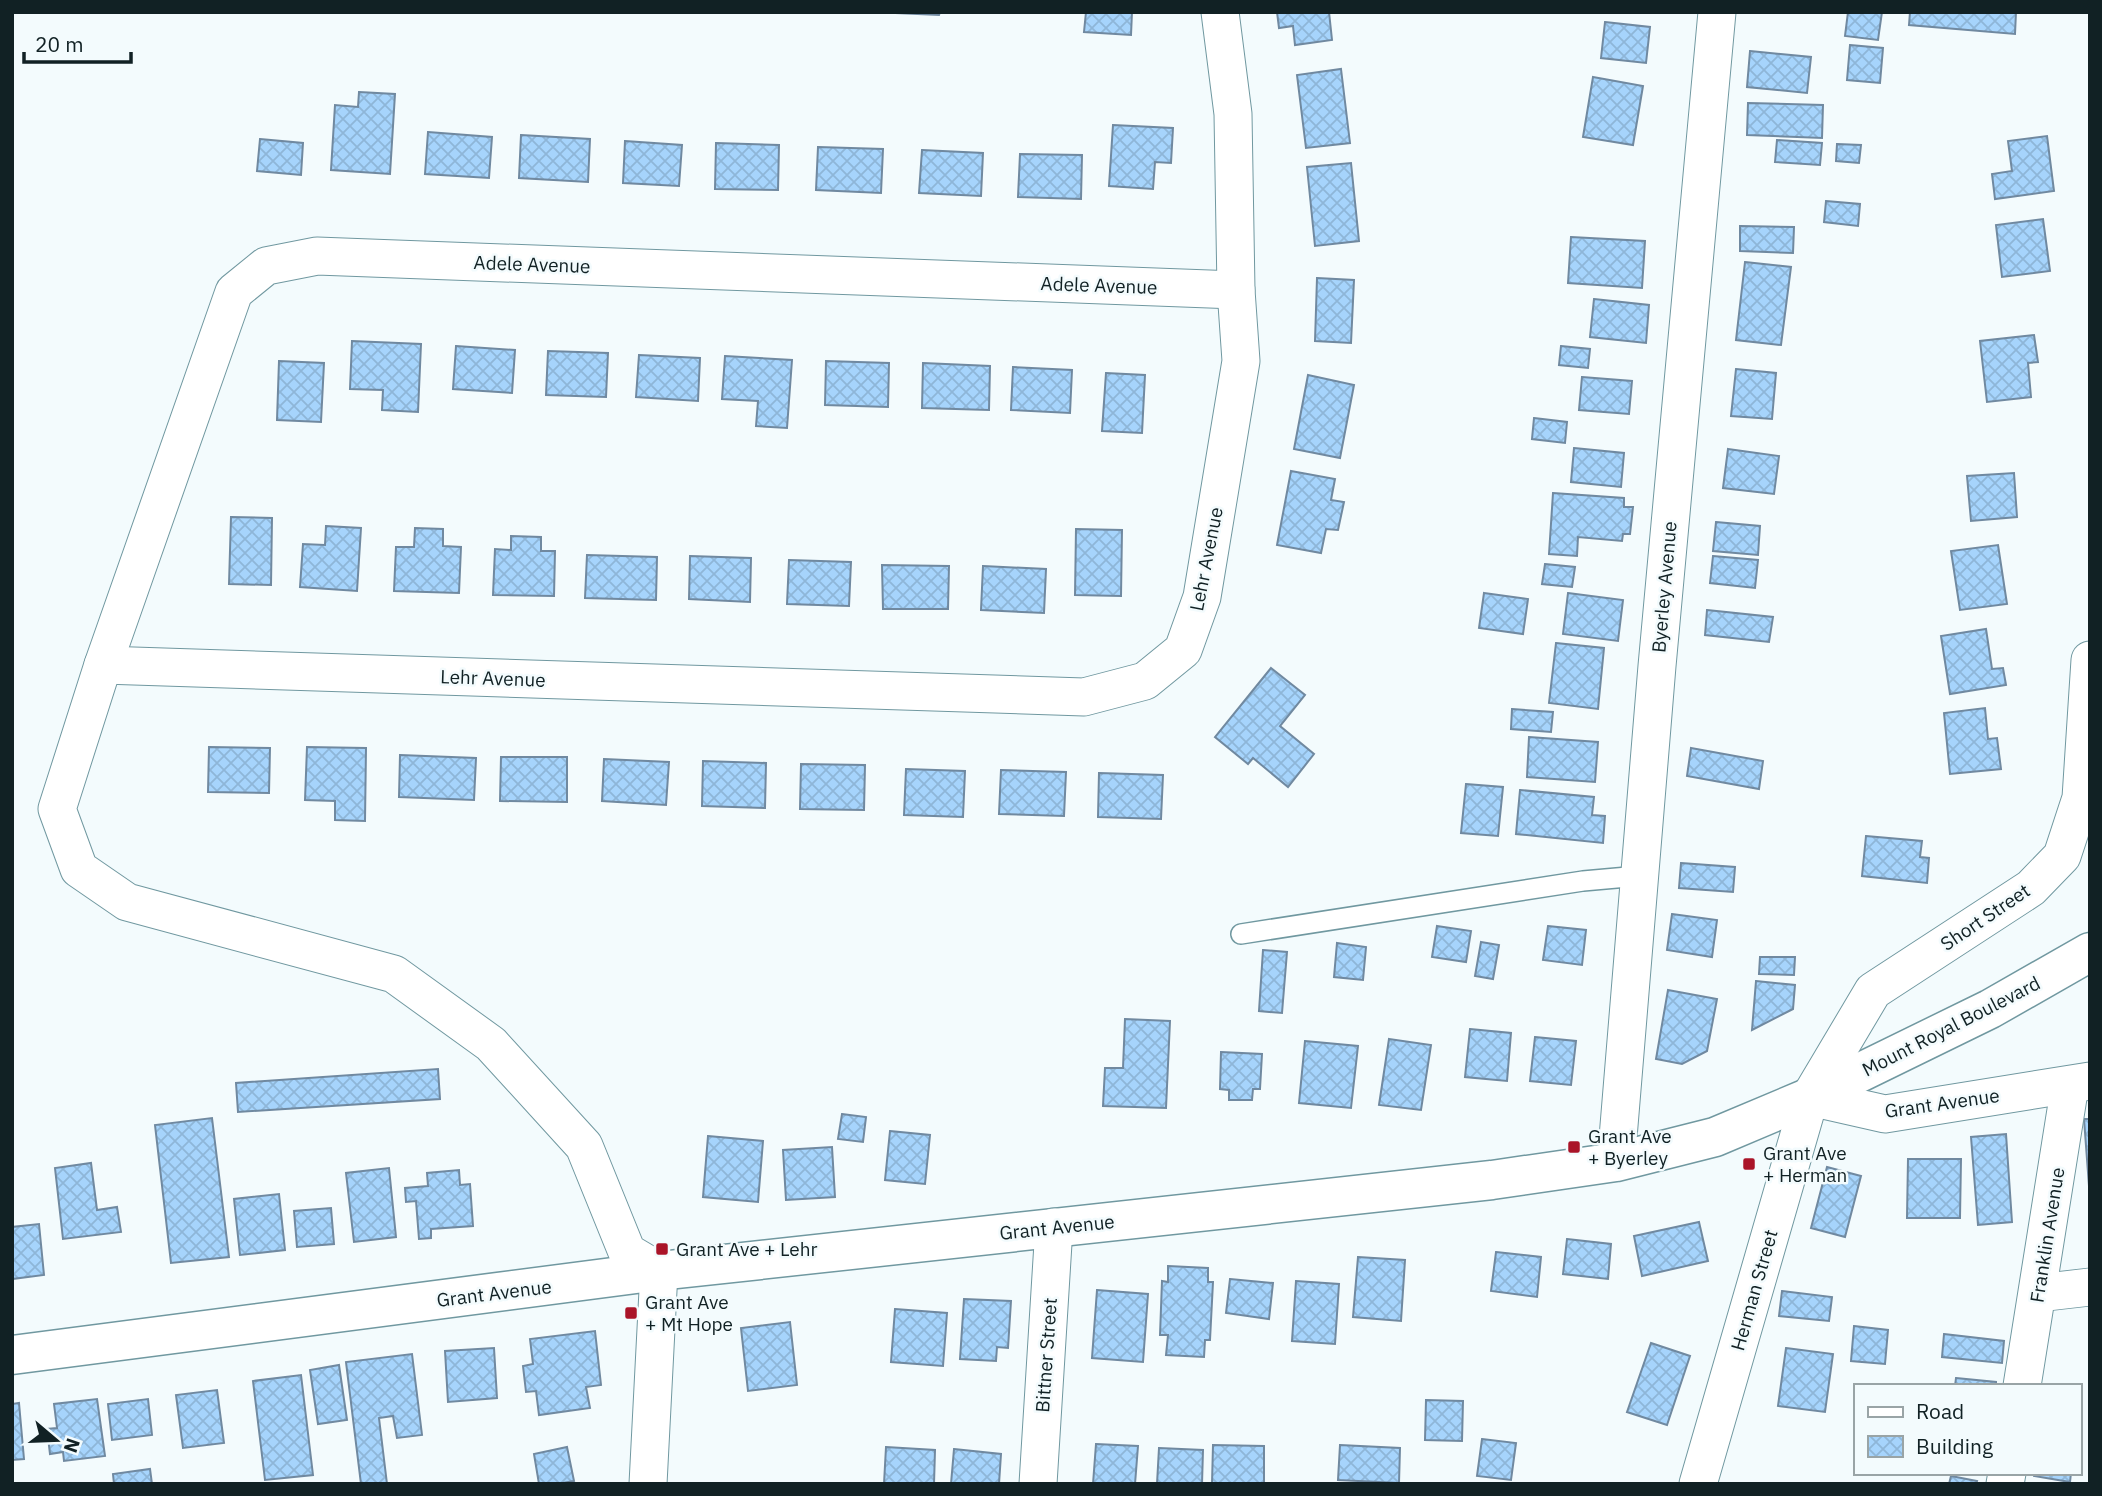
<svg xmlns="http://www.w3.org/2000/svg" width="2102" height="1496" font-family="'IBM Plex Sans',sans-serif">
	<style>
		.building { fill: url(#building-cross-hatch); stroke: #7089a0; stroke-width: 2 }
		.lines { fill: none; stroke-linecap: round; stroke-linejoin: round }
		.lane-casing { stroke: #7098a0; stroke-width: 22 }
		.street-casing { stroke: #7098a0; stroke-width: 39 }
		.secondary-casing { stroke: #7098a0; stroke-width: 41 }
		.lane { stroke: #fff; stroke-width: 19 }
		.street { stroke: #fff; stroke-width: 37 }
		.secondary { stroke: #fff; stroke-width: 38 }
		.poi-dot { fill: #aa1428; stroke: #f3fbfd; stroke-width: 2.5 }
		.labels { text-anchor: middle; stroke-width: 5; stroke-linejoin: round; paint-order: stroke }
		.street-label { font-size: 19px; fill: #112124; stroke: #f3fbfd }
		.poi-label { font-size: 19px; fill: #112124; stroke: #f3fbfd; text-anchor: start }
	</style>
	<defs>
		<pattern id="building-cross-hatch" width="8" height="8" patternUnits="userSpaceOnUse" patternTransform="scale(1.75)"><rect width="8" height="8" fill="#a6d4fc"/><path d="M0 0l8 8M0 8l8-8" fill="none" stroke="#8eb6d8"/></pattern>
	</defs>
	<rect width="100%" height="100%" fill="#f3fbfd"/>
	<!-- building -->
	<g class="building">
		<polygon points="896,12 940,12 939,15 896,13"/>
		<polygon points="1086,12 1132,12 1131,35 1084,32"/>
		<polygon points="1277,12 1329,12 1332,40 1295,45 1293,26 1279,28"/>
		<polygon points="1848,12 1882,12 1878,40 1845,36"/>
		<polygon points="1910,12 2016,12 2015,34 1909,25"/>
		<polygon points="1605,22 1650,27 1646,63 1601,58"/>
		<polygon points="1850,45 1883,48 1880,83 1847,80"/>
		<polygon points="1750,51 1811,57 1807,93 1747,87"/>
		<polygon points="1341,69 1350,143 1306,148 1297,75"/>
		<polygon points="1593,77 1643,86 1633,145 1583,137"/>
		<polygon points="359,92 395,94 390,174 331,170 335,105 358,107"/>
		<polygon points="1748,103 1823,105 1822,138 1747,135"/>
		<polygon points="1113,125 1173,128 1171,163 1155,162 1153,189 1109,186"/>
		<polygon points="428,132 492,137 489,178 425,174"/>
		<polygon points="521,135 590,139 588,182 519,178"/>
		<polygon points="2047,136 2054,191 1995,199 1992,174 2012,171 2008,141"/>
		<polygon points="260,139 303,143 301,175 257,171"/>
		<polygon points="1777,140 1822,143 1820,165 1775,162"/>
		<polygon points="625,141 682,145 679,186 623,183"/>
		<polygon points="716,143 779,145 778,190 715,189"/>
		<polygon points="1837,144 1861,145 1859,163 1836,161"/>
		<polygon points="818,147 883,149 881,193 816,190"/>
		<polygon points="922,150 983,153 981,196 919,193"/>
		<polygon points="1020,154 1082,155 1081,199 1018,197"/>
		<polygon points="1351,163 1359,241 1315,246 1307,167"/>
		<polygon points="1826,201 1860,204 1858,226 1824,222"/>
		<polygon points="2043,219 2050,271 2002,277 1996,225"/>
		<polygon points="1740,226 1794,227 1793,253 1740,251"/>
		<polygon points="1571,237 1645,241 1642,288 1568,283"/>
		<polygon points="1745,262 1791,267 1781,345 1736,340"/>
		<polygon points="1317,278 1354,280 1351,343 1315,341"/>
		<polygon points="1594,299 1649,305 1646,343 1590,337"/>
		<polygon points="2034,335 2038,362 2028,363 2031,397 1987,402 1980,341"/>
		<polygon points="352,341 421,344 418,412 382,410 383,390 350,389"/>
		<polygon points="456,346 515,350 512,393 453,389"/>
		<polygon points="1561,346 1590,349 1588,368 1559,365"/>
		<polygon points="548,351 608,353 606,397 546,395"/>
		<polygon points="639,355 700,358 698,401 636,397"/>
		<polygon points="725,356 792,360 787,428 756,426 758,401 722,399"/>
		<polygon points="279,361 324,363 321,422 277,420"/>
		<polygon points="826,361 889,363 888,407 825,405"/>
		<polygon points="923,363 990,366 989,410 922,408"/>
		<polygon points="1013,367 1072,370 1070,413 1011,410"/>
		<polygon points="1736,369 1776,373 1772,419 1731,416"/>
		<polygon points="1106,373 1145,375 1142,433 1102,431"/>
		<polygon points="1308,375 1354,385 1340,458 1294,449"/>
		<polygon points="1582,377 1632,381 1629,414 1579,410"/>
		<polygon points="1534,418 1567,422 1565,443 1532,439"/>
		<polygon points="1574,448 1624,453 1621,487 1571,482"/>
		<polygon points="1728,449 1779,456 1774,494 1723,488"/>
		<polygon points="1291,471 1335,479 1331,500 1344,502 1338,530 1326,529 1321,553 1277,545"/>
		<polygon points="2014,473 2017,517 1971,521 1967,476"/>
		<polygon points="1553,493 1624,498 1624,507 1633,507 1630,534 1623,534 1622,541 1578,537 1577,556 1549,554"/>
		<polygon points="231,517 272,518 271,585 229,584"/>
		<polygon points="1716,522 1760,526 1758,555 1713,551"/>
		<polygon points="326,526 361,528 357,591 300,587 303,544 325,545"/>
		<polygon points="415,528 443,529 443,546 461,547 459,593 394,591 396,547 414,547"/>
		<polygon points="1076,529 1122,530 1121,596 1075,595"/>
		<polygon points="511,536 541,537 541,551 555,551 554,596 493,595 495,549 511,550"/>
		<polygon points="1998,545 2007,604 1960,610 1951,551"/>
		<polygon points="587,555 657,557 656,600 585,598"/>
		<polygon points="690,556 751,558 750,602 689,599"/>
		<polygon points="1713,556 1758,560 1755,588 1710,583"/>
		<polygon points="789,560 851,562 849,606 787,604"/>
		<polygon points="1545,564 1575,567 1572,587 1542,584"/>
		<polygon points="882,565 949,566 948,609 883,609"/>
		<polygon points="983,566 1046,569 1044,613 981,610"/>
		<polygon points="1484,593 1528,599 1523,634 1479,628"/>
		<polygon points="1568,593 1623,600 1618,641 1563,634"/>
		<polygon points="1707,610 1773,617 1769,642 1705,635"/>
		<polygon points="1986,629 1992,669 2003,668 2006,685 1950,694 1941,636"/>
		<polygon points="1556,643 1604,648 1598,709 1549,703"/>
		<polygon points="1271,668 1305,695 1280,726 1314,754 1288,787 1253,758 1248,764 1215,737"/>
		<polygon points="1985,708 1988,739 1997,738 2001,769 1950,774 1944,713"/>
		<polygon points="1512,709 1553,712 1551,732 1511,729"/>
		<polygon points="1529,737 1598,742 1595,782 1527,777"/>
		<polygon points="209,747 270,748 269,793 208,792"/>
		<polygon points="307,747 366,748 365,821 335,820 335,801 305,800"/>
		<polygon points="1691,748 1763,761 1759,789 1687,776"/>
		<polygon points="400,755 476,758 474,800 399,797"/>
		<polygon points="501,757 567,757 567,802 500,801"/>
		<polygon points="604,759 669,762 666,805 602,801"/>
		<polygon points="703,761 766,763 765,808 702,806"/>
		<polygon points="801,764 865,765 864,810 800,809"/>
		<polygon points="906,769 965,771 963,817 904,815"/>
		<polygon points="1001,770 1066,772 1064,816 999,814"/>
		<polygon points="1099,773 1163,775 1161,819 1098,817"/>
		<polygon points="1466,784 1503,787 1498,836 1461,833"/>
		<polygon points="1520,790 1594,797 1592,815 1605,816 1603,843 1516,834"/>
		<polygon points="1866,836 1922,841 1920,857 1929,858 1927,883 1862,876"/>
		<polygon points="1681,863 1735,867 1733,892 1679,888"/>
		<polygon points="1672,914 1717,920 1712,957 1667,950"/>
		<polygon points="1437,926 1471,931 1466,962 1432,957"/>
		<polygon points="1548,926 1586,930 1582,965 1543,960"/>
		<polygon points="1481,942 1499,945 1493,979 1475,976"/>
		<polygon points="1337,943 1366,947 1363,980 1334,977"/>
		<polygon points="1263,950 1287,952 1282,1013 1259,1011"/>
		<polygon points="1760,957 1795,957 1794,975 1759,974"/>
		<polygon points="1756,981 1795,985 1793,1009 1752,1030"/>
		<polygon points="1668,990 1717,999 1707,1051 1682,1064 1656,1059"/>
		<polygon points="1125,1019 1170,1021 1166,1108 1103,1106 1105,1068 1123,1068"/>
		<polygon points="1470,1029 1511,1033 1507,1081 1465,1077"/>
		<polygon points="1535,1037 1576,1041 1571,1085 1530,1081"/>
		<polygon points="1389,1039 1431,1045 1421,1110 1379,1105"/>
		<polygon points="1305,1041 1358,1046 1351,1108 1299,1103"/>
		<polygon points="1221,1052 1262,1054 1260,1089 1253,1089 1252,1100 1229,1100 1229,1090 1220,1089"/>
		<polygon points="438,1069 440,1099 238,1112 236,1083"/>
		<polygon points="842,1114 866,1117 863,1142 838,1139"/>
		<polygon points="212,1118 229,1257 171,1263 155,1125"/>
		<polygon points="2084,1119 2090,1119 2090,1186 2089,1186"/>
		<polygon points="890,1131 930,1135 925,1184 885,1180"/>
		<polygon points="2006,1134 2012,1222 1978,1225 1971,1137"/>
		<polygon points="708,1136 763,1141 758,1202 703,1197"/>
		<polygon points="832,1147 835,1197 786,1200 783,1150"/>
		<polygon points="1908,1159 1961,1159 1960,1218 1907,1218"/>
		<polygon points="91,1163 97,1210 117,1207 121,1232 63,1239 55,1168"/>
		<polygon points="1827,1167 1861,1176 1845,1237 1811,1228"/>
		<polygon points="389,1168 396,1237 354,1242 346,1173"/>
		<polygon points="459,1170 460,1185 470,1184 473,1226 431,1229 431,1238 419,1239 416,1201 406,1202 405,1188 428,1186 427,1173"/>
		<polygon points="279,1194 285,1250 240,1255 234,1199"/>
		<polygon points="331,1208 334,1244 297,1247 294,1211"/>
		<polygon points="1699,1222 1708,1261 1642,1276 1634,1236"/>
		<polygon points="39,1224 44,1275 12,1279 12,1227"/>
		<polygon points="1567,1239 1611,1244 1608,1279 1563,1274"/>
		<polygon points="1496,1252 1541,1257 1537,1297 1491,1291"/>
		<polygon points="1358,1257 1405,1260 1401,1321 1353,1317"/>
		<polygon points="1168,1266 1208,1268 1208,1282 1213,1282 1210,1340 1205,1340 1204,1357 1166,1355 1168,1335 1160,1335 1162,1281 1168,1282"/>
		<polygon points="1230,1279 1273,1283 1269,1319 1226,1313"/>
		<polygon points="1296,1281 1339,1284 1335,1344 1292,1341"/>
		<polygon points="1097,1290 1148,1294 1143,1362 1092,1358"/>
		<polygon points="1782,1291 1832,1297 1829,1321 1779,1316"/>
		<polygon points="964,1299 1011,1301 1008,1348 997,1347 996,1361 960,1359"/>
		<polygon points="895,1309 947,1313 943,1366 891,1362"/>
		<polygon points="790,1322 797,1385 748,1391 741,1328"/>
		<polygon points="1854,1326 1888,1330 1885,1364 1851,1361"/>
		<polygon points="595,1331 601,1385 586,1387 590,1408 539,1415 536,1391 526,1392 523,1366 533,1364 530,1339"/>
		<polygon points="1944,1334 2004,1341 2002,1363 1942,1357"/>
		<polygon points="1651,1343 1690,1356 1667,1425 1627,1412"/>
		<polygon points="494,1348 497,1398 448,1402 445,1351"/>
		<polygon points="1786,1348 1833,1354 1825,1412 1778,1406"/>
		<polygon points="412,1354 422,1435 397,1438 393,1416 379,1418 387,1484 361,1484 346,1362"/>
		<polygon points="339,1365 347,1420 318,1424 310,1370"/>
		<polygon points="301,1375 313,1475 265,1480 253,1381"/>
		<polygon points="1956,1378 1996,1382 1996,1386 1955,1386"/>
		<polygon points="217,1390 224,1443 183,1448 176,1395"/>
		<polygon points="97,1399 105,1456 64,1461 63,1452 50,1454 47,1429 57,1428 54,1404"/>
		<polygon points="148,1399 152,1435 112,1440 108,1404"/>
		<polygon points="1426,1400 1463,1401 1462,1441 1425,1440"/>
		<polygon points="19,1403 24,1459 12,1460 12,1404"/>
		<polygon points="1482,1439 1516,1443 1511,1480 1477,1476"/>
		<polygon points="1096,1444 1138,1446 1135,1484 1093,1484"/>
		<polygon points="1213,1445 1264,1446 1264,1484 1212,1484"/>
		<polygon points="1340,1445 1400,1448 1399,1483 1338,1480"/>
		<polygon points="567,1447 574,1481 557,1484 539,1484 534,1454"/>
		<polygon points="886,1447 935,1450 934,1484 884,1484"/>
		<polygon points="1159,1448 1203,1450 1202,1484 1157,1484"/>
		<polygon points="954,1449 1001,1454 999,1484 951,1484"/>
		<polygon points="150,1469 152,1484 114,1484 113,1474"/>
		<polygon points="2034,1473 2071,1473 2070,1482 2034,1476"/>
		<polygon points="1951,1476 1977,1481 1976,1484 1949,1484"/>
	</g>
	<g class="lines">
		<defs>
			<polyline id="lane" points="1241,934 1583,881 1639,876"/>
			<g id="street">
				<polyline points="103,665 1084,697 1145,681 1183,650 1202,597 1241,361 1236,290 1233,114 1220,12"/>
				<polyline points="1810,1097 1885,1114 2090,1081"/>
				<polyline points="1616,1162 1657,666 1717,12"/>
				<polyline points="2038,1293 2090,1287"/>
				<polyline points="2022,1386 2070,1085"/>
				<polyline points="648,1484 659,1271 627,1252 584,1146 491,1044 394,974 127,902 79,869 57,809 103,665 234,292 266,266 317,256 1236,290"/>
				<polyline points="1038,1484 1054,1227"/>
				<polyline points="1698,1484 1810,1097 1873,991 2031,888 2062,856 2081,798 2090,660"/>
				<polyline points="2005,1484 2007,1473"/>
			</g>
			<polyline id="secondary" points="12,1355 659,1271 1492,1180 1616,1162 1715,1137 1810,1097 1990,1009 2090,952"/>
		</defs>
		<!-- lane casing -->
		<use href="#lane" class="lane-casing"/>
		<!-- street casing -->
		<use href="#street" class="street-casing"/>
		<!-- secondary casing -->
		<use href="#secondary" class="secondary-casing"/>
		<!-- lane -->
		<use href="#lane" class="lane"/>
		<!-- street -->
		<use href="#street" class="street"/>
		<!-- secondary -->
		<use href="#secondary" class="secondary"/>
	</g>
	<!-- markers -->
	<g class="poi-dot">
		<rect x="1567" y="1140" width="14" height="14" rx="3.5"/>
		<rect x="1742" y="1157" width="14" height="14" rx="3.5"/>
		<rect x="655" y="1242" width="14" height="14" rx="3.5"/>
		<rect x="624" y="1306" width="14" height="14" rx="3.5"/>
	</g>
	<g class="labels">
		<!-- street labels -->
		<g class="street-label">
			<text transform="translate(532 264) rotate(2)" y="7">Adele Avenue</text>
			<text transform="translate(1099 285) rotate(2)" y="7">Adele Avenue</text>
			<text transform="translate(1206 559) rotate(-79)" y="7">Lehr Avenue</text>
			<text transform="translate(1664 587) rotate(-85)" y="7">Byerley Avenue</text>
			<text transform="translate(493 678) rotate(2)" y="7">Lehr Avenue</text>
			<text transform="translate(1985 917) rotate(-34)" y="7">Short Street</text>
			<text transform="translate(1951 1026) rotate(-27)" y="7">Mount Royal Boulevard</text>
			<text transform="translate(1942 1103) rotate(-8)" y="7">Grant Avenue</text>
			<text transform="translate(1057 1227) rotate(-6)" y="7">Grant Avenue</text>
			<text transform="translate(2047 1235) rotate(-81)" y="7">Franklin Avenue</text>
			<text transform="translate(1754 1290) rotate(-74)" y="7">Herman Street</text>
			<text transform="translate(494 1293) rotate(-7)" y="7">Grant Avenue</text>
			<text transform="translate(1046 1355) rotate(-86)" y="7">Bittner Street</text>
		</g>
		<!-- poi labels -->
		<g class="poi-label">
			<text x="1588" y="1143">Grant Ave<tspan x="1588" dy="22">+ Byerley</tspan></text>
			<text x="1763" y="1160">Grant Ave<tspan x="1763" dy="22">+ Herman</tspan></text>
			<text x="676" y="1256">Grant Ave + Lehr</text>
			<text x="645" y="1309">Grant Ave<tspan x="645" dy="22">+ Mt Hope</tspan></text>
		</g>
	</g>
	<!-- border -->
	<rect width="2102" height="1496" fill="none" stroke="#112124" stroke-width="28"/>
	<!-- legend -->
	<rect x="1854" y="1384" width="228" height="91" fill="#f3fbfd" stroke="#99a4a6" stroke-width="2"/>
	<rect x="1868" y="1407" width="35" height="10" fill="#ffffff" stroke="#99a4a6" stroke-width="2"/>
	<text x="1916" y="1419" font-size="21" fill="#112124">Road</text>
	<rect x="1868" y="1436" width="35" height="21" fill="url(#building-cross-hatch)" stroke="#99a4a6" stroke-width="2"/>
	<text x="1916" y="1454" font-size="21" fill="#112124">Building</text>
	<!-- north arrow -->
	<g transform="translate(56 1440) rotate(109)" stroke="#f3fbfd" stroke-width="5" paint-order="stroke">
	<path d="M0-5L12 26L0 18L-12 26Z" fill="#112124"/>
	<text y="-10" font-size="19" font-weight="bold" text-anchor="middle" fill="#112124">N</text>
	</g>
	<!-- scale -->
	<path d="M24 52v10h107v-10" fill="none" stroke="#112124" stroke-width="3.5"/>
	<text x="35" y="52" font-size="21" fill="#112124" stroke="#f3fbfd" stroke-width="5" paint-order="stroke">20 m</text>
</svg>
